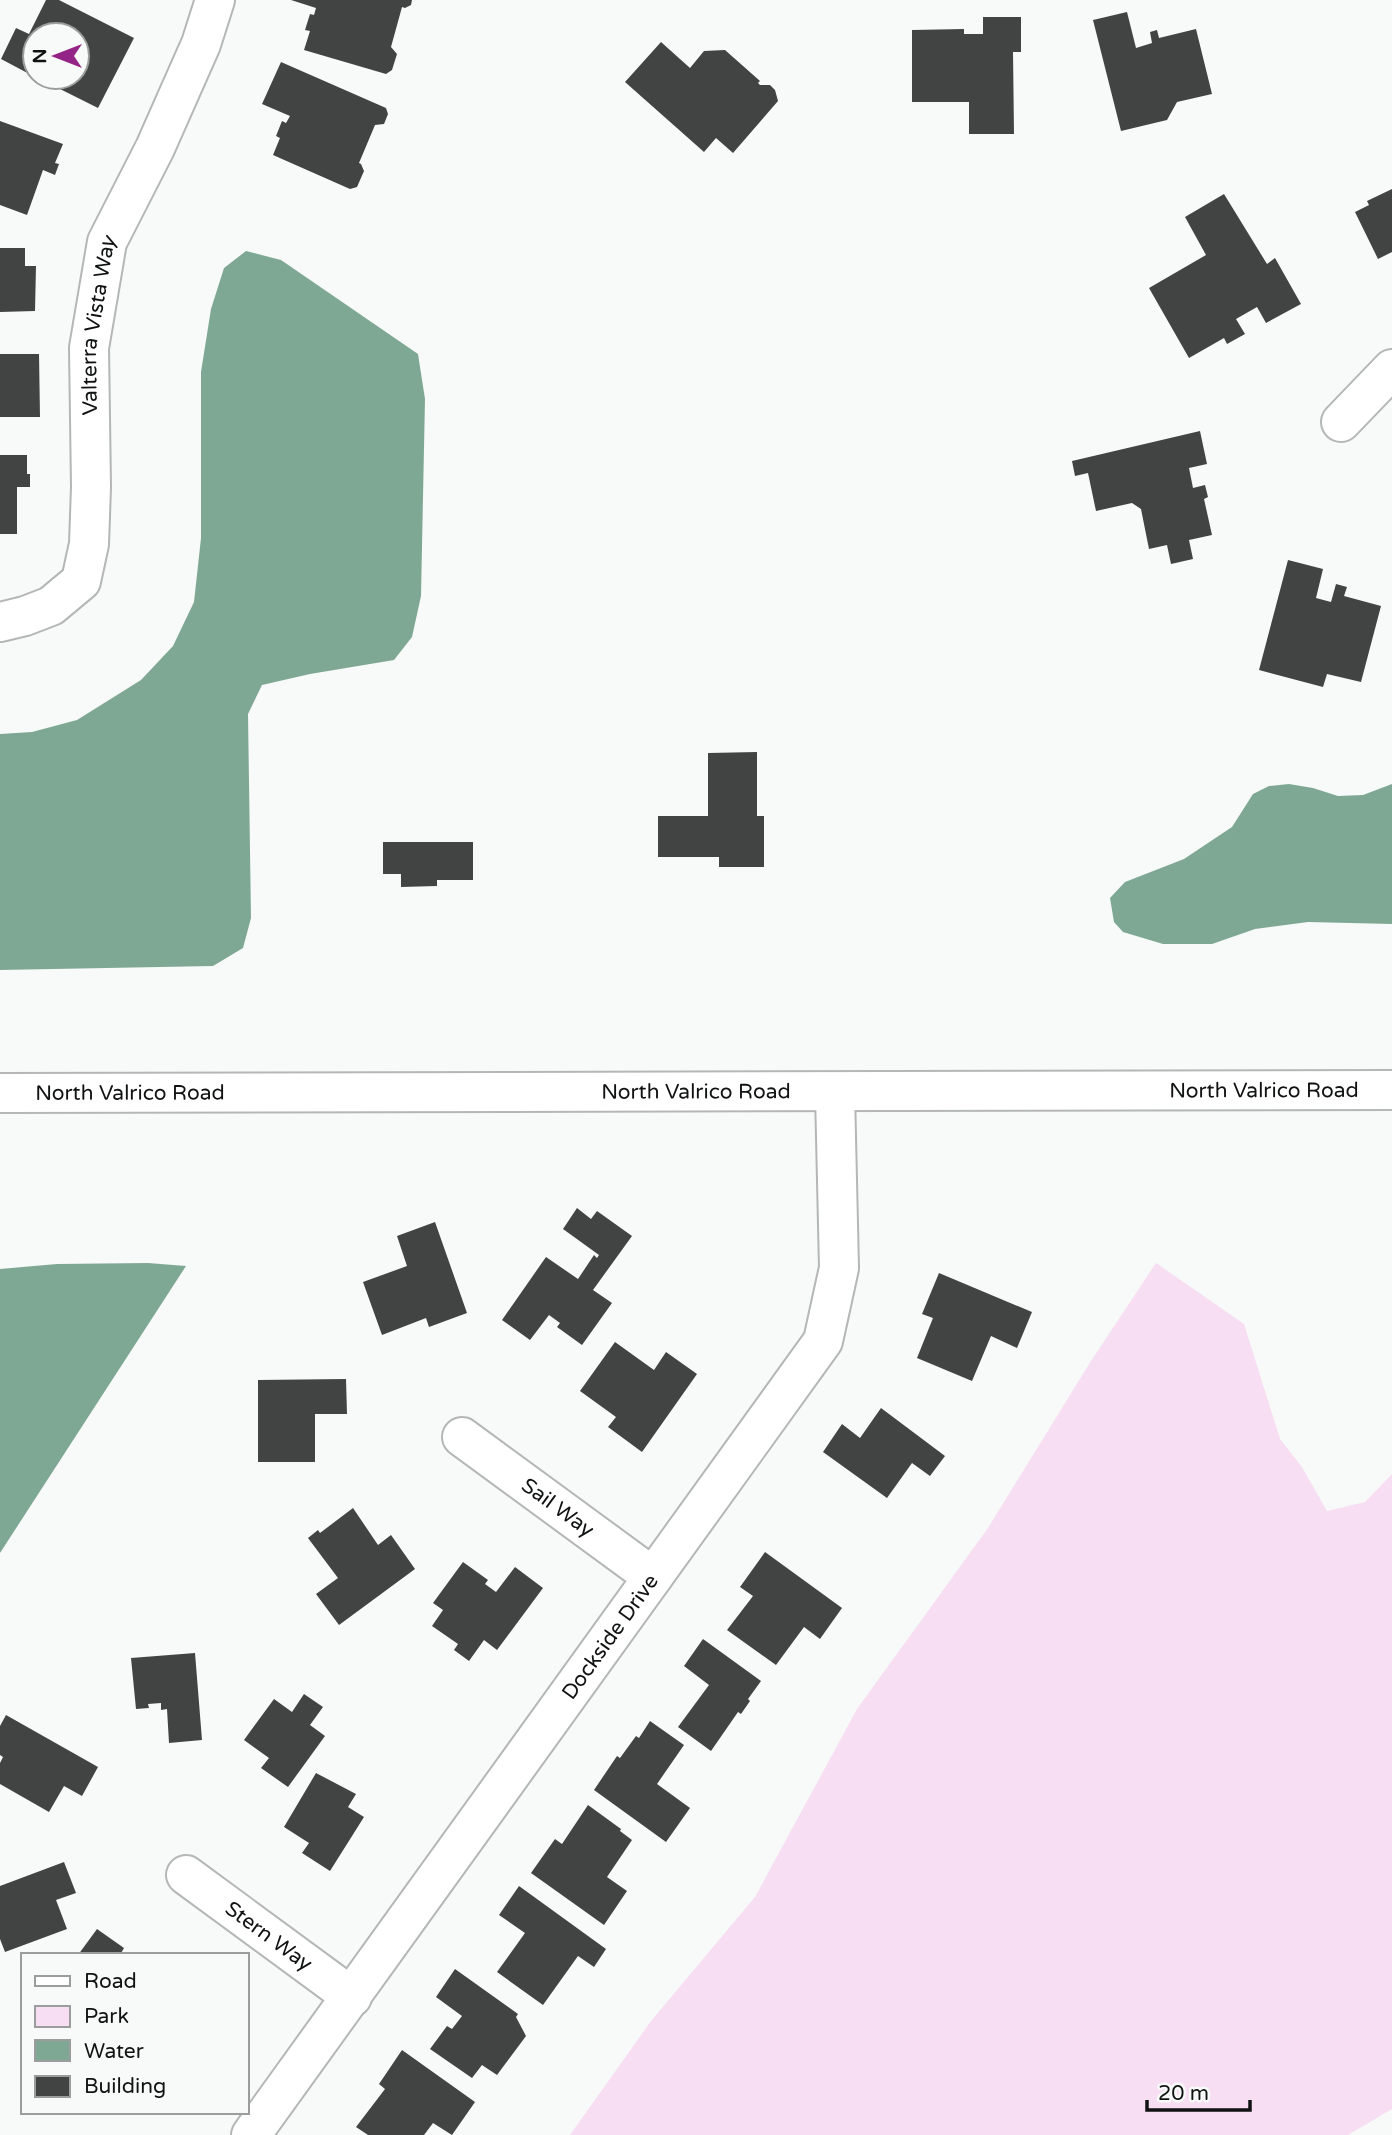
<svg xmlns="http://www.w3.org/2000/svg" width="1392" height="2135" font-family="'Varela Round',sans-serif">
	<style>
		.green { fill: #f7def2 }
		.water { fill: #7fa894 }
		.building { fill: #424443 }
		.lines { fill: none; stroke-linecap: round; stroke-linejoin: round }
		.minor-casing { stroke: #b4b7b6; stroke-width: 42 }
		.minor { stroke: #fff; stroke-width: 38 }
		.labels { text-anchor: middle; stroke-width: 7; stroke-linejoin: round; paint-order: stroke }
		.street-label { font-size: 21px; fill: #111212; stroke: #f7faf8 }
	</style>
	<rect width="100%" height="100%" fill="#f7faf8"/>
	<!-- green -->
	<polygon class="green" points="1156,1263 1244,1324 1280,1439 1302,1467 1327,1511 1365,1502 1392,1474 1392,2109 1348,2135 570,2135 651,2021 755,1897 857,1709 988,1528 1091,1361"/>
	<!-- water -->
	<g class="water">
		<polygon points="246,251 281,260 418,354 425,399 421,596 412,637 394,660 310,674 262,685 248,714 251,918 243,948 213,966 0,970 0,734 32,732 77,720 141,680 173,646 194,602 201,538 201,372 211,309 224,268"/>
		<polygon points="1289,784 1313,788 1338,796 1363,795 1392,784 1392,924 1308,922 1255,929 1212,944 1163,944 1123,932 1114,922 1110,898 1125,882 1184,859 1232,827 1253,794 1269,786"/>
		<polygon points="148,1263 186,1266 0,1553 0,1269 57,1264"/>
	</g>
	<!-- building -->
	<g class="building">
		<polygon points="46,0 59,0 134,38 98,108 36,77 77,77 77,35 35,35 35,77 1,59 16,28 29,34"/>
		<polygon points="291,0 412,0 411,5 405,8 402,7 391,47 397,54 392,70 386,74 304,50 310,31 305,30 310,14 314,15 316,8"/>
		<polygon points="1127,12 1136,48 1152,43 1150,32 1157,30 1159,38 1196,29 1212,94 1177,102 1167,120 1121,131 1093,20"/>
		<polygon points="983,17 1021,17 1021,52 1013,52 1014,134 969,134 969,102 912,102 912,30 964,29 964,34 983,34"/>
		<polygon points="661,42 690,68 704,51 725,50 760,81 758,83 760,85 770,85 775,90 778,101 733,153 716,138 704,152 625,82"/>
		<polygon points="281,62 386,108 388,114 384,124 375,125 359,163 361,164 364,171 357,187 350,189 273,155 280,138 276,136 282,121 286,123 290,116 262,104"/>
		<polygon points="0,121 63,144 55,163 59,164 55,175 43,170 27,215 0,205"/>
		<polygon points="1392,189 1392,252 1378,259 1355,212 1369,205 1367,201"/>
		<polygon points="1224,194 1267,264 1275,258 1301,304 1266,323 1257,307 1236,319 1245,334 1227,344 1224,338 1189,358 1149,288 1206,255 1185,217"/>
		<polygon points="0,248 25,248 25,266 36,266 35,311 0,312"/>
		<polygon points="0,354 39,354 40,417 0,417"/>
		<polygon points="1200,431 1207,464 1189,468 1193,488 1205,485 1208,497 1204,499 1212,535 1189,540 1193,559 1171,564 1167,545 1149,549 1141,509 1132,503 1096,511 1088,473 1075,476 1072,461"/>
		<polygon points="0,455 27,455 27,474 30,474 30,487 17,487 17,534 0,534"/>
		<polygon points="1288,560 1323,569 1316,598 1331,602 1336,584 1347,587 1344,596 1381,606 1361,682 1327,674 1323,687 1259,670"/>
		<polygon points="757,752 757,816 764,816 764,867 719,867 719,857 658,857 658,816 708,816 708,753"/>
		<polygon points="383,842 473,842 473,880 437,880 437,886 401,887 401,874 383,874"/>
		<polygon points="577,1208 591,1219 597,1211 632,1236 593,1290 612,1303 582,1345 557,1327 560,1323 549,1315 530,1340 502,1320 546,1257 578,1279 594,1255 597,1258 599,1255 563,1229"/>
		<polygon points="435,1222 467,1313 429,1327 426,1318 382,1335 363,1282 407,1266 397,1236"/>
		<polygon points="939,1273 1032,1312 1017,1348 991,1336 972,1381 917,1358 933,1318 922,1314"/>
		<polygon points="615,1342 654,1370 666,1352 697,1374 642,1452 608,1427 616,1417 580,1391"/>
		<polygon points="346,1379 347,1414 315,1414 315,1462 258,1462 258,1380"/>
		<polygon points="881,1408 945,1456 930,1476 912,1463 887,1498 823,1452 842,1424 860,1438"/>
		<polygon points="353,1508 378,1545 391,1535 415,1569 339,1625 316,1594 338,1578 308,1538 318,1530 320,1533"/>
		<polygon points="765,1552 842,1608 820,1639 804,1627 776,1665 727,1630 753,1596 740,1587"/>
		<polygon points="463,1562 488,1580 485,1584 496,1592 515,1567 543,1588 497,1650 484,1640 469,1661 454,1650 458,1644 432,1626 443,1610 433,1603"/>
		<polygon points="703,1639 761,1681 748,1699 750,1701 741,1714 738,1712 711,1751 678,1727 709,1685 684,1666"/>
		<polygon points="195,1653 202,1740 169,1743 167,1709 161,1710 161,1703 148,1704 149,1708 136,1709 131,1658"/>
		<polygon points="304,1694 323,1707 310,1725 325,1736 288,1787 261,1768 269,1758 244,1740 274,1699 292,1712"/>
		<polygon points="6,1715 98,1767 82,1796 64,1786 49,1812 0,1784 0,1763 3,1757 0,1755 0,1726"/>
		<polygon points="650,1721 684,1745 657,1784 690,1808 666,1842 594,1790 617,1756 620,1758 636,1736 639,1738"/>
		<polygon points="316,1773 356,1794 348,1807 364,1817 330,1871 302,1853 309,1843 284,1827"/>
		<polygon points="588,1805 621,1829 620,1831 632,1840 607,1877 627,1891 604,1925 531,1873 555,1839 562,1844"/>
		<polygon points="64,1862 76,1893 56,1900 67,1929 5,1952 0,1939 0,1886"/>
		<polygon points="519,1886 606,1949 594,1967 578,1956 543,2005 497,1972 525,1933 499,1915"/>
		<polygon points="97,1929 124,1948 120,1955 78,1955"/>
		<polygon points="455,1969 518,2014 516,2017 526,2036 497,2075 482,2065 472,2078 430,2049 447,2026 452,2029 462,2016 436,1997"/>
		<polygon points="402,2050 475,2102 452,2135 433,2123 424,2135 368,2135 356,2127 385,2089 379,2084"/>
	</g>
	<g class="lines">
		<defs>
			<g id="minor">
				<polyline points="1341,422 1392,369"/>
				<path id="s1" d="M0 622 25 616 51 606 81 581 89 544 91 487 89 348 107 242 155 148 201 44 215 0"/>
				<path id="s2" d="M0 1093 1392 1090"/>
				<path id="s3" d="M462 1437 653 1577"/>
				<path id="s4" d="M186 1875 352 1997"/>
				<path id="s5" d="M251 2135 823 1341 839 1268 835 1093"/>
			</g>
		</defs>
		<!-- minor casing -->
		<use href="#minor" class="minor-casing"/>
		<!-- minor -->
		<use href="#minor" class="minor"/>
	</g>
	<g class="labels">
		<!-- street labels -->
		<g class="street-label">
			<text dy="7" stroke="none"><textPath href="#s1" startOffset="350">Valterra Vista Way</textPath></text>
			<text dy="7" stroke="none"><textPath href="#s2" startOffset="1264">North Valrico Road</textPath></text>
			<text dy="7" stroke="none"><textPath href="#s2" startOffset="130">North Valrico Road</textPath></text>
			<text dy="7" stroke="none"><textPath href="#s2" startOffset="696">North Valrico Road</textPath></text>
			<text dy="7" stroke="none"><textPath href="#s3" startOffset="119">Sail Way</textPath></text>
			<text dy="7" stroke="none"><textPath href="#s5" startOffset="614">Dockside Drive</textPath></text>
			<text dy="7" stroke="none"><textPath href="#s4" startOffset="103">Stern Way</textPath></text>
		</g>
	</g>
	<!-- legend -->
	<rect x="21" y="1953" width="228" height="161" fill="#f7faf8" stroke="#9b9d9c" stroke-width="2"/>
	<rect x="35" y="1976" width="35" height="10" fill="#ffffff" stroke="#9b9d9c" stroke-width="2"/>
	<text x="84" y="1988" font-size="21" fill="#111212">Road</text>
	<rect x="35" y="2006" width="35" height="21" fill="#f7def2" stroke="#9b9d9c" stroke-width="2"/>
	<text x="84" y="2023" font-size="21" fill="#111212">Park</text>
	<rect x="35" y="2040" width="35" height="21" fill="#7fa894" stroke="#9b9d9c" stroke-width="2"/>
	<text x="84" y="2058" font-size="21" fill="#111212">Water</text>
	<rect x="35" y="2076" width="35" height="21" fill="#424443" stroke="#9b9d9c" stroke-width="2"/>
	<text x="84" y="2093" font-size="21" fill="#111212">Building</text>
	<!-- north arrow -->
	<g transform="translate(56 56) rotate(270)"><circle r="33" fill="#f7faf8" stroke="#9b9d9c" stroke-width="2"/>
	<path d="M0-5L12 26L0 18L-12 26Z" fill="#942586"/>
	<text y="-10" font-size="19" font-weight="bold" text-anchor="middle" fill="#111212">N</text>
	</g>
	<!-- scale -->
	<path d="M1147 2100v10h103v-10" fill="none" stroke="#111212" stroke-width="3.5"/>
	<text x="1158" y="2100" font-size="21" fill="#111212" stroke="#f7faf8" stroke-width="5" paint-order="stroke">20 m</text>
</svg>
